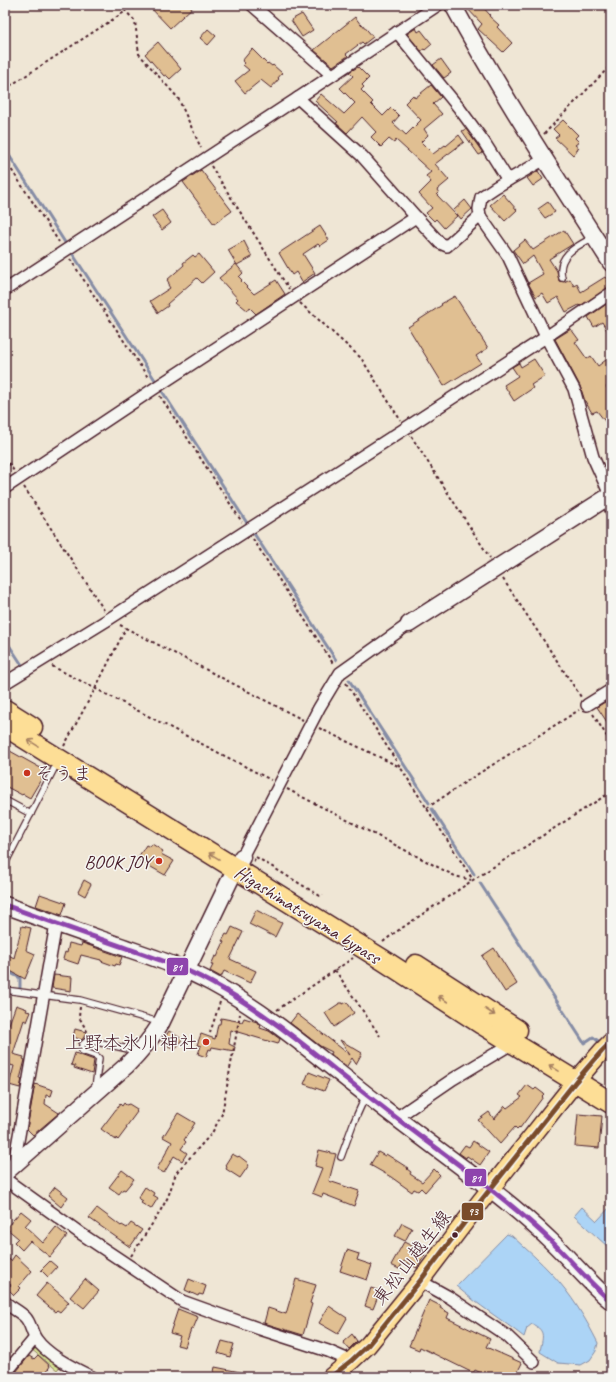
<svg xmlns="http://www.w3.org/2000/svg" width="616" height="1382" font-family="Caveat,'Klee One',sans-serif">
	<style>
		.green { fill: #d8e496; stroke: #918260 }
		.water { fill: #acd4f6; stroke: #858ca5 }
		.lines { fill: none; stroke-linecap: round; stroke-linejoin: round }
		.stream { stroke: #858ca5; stroke-width: 3 }
		.building { fill: #e0bf92; stroke: #4a1f2b }
		.lane-casing { stroke: #4a1f2b; stroke-width: 8 }
		.street-casing { stroke: #4a1f2b; stroke-width: 14 }
		.secondary-casing { stroke: #4a1f2b; stroke-width: 19 }
		.primary-casing { stroke: #4a1f2b; stroke-width: 20 }
		.highway-casing { stroke: #4a1f2b; stroke-width: 23 }
		.path { stroke: #4a1f2b; stroke-width: 2; stroke-dasharray: 3 3; stroke-linecap: butt }
		.lane { stroke: #f6f6f2; stroke-width: 5.5 }
		.street { stroke: #f6f6f2; stroke-width: 11 }
		.secondary { stroke: #f6f6f2; stroke-width: 16 }
		.primary { stroke: #fdde96; stroke-width: 17 }
		.highway { stroke: #fdde96; stroke-width: 20 }
		.path-bridge { stroke: #4a1f2b; stroke-width: 2; stroke-dasharray: 3 3; stroke-linecap: butt }
		.bus-1-casing { stroke: #f6f6f2; stroke-width: 8 }
		.bus-2-casing { stroke: #f6f6f2; stroke-width: 8 }
		.bus-1 { stroke: #7a4b2a; stroke-width: 5 }
		.bus-2 { stroke: #8e44ad; stroke-width: 5 }
		.oneway { stroke: #a47e60 }
		.poi-dot { fill: #c8321e; stroke: #f6f6f2; stroke-width: 1.5 }
		.bus-dot { fill: #4a1f2b; stroke: #f6f6f2; stroke-width: 1.5 }
		.labels { text-anchor: middle; stroke-width: 3; stroke-linejoin: round; paint-order: stroke }
		.poi-label { font-size: 19px; fill: #4a1f2b; stroke: #f6f6f2; text-anchor: end }
		.street-label { font-size: 19px; fill: #4a1f2b; stroke: #f6f6f2 }
		.line-badge { stroke: #f6f6f2; stroke-width: 1.5 }
		.badge-label { font-size: 11px; text-anchor: middle; font-weight: bold; fill: #fff }
	</style>
	<rect width="100%" height="100%" fill="#efe6d5"/>
	<filter id="ink" filterUnits="userSpaceOnUse"><feTurbulence type="fractalNoise" baseFrequency=".025" numOctaves="2"/><feDisplacementMap in="SourceGraphic" scale="8" xChannelSelector="R" yChannelSelector="G"/><feConvolveMatrix kernelMatrix="1 2 1 2 8 2 1 2 1" color-interpolation-filters="sRGB"/></filter>
	<g filter="url(#ink)">
		<!-- green -->
		<polygon class="green" points="35,1345 62,1364 57,1370 31,1349"/>
		<!-- water -->
		<g class="water">
			<polygon points="611,1206 611,1242 608,1247 574,1216 582,1207 597,1221"/>
			<path d="M507 1234 512 1236C526 1249 540 1261 552 1274 571 1294 586 1319 598 1343L596 1351 590 1360 581 1365 558 1363 540 1352C542 1338 547 1331 532 1324L527 1328 524 1337C502 1320 478 1305 456 1286Z"/>
		</g>
		<g class="lines">
			<!-- stream -->
			<g class="stream">
				<polyline points="5,149 66,244"/>
				<polyline points="70,250 157,383"/>
				<polyline points="160,388 247,523"/>
				<polyline points="253,532 336,660"/>
				<polyline points="5,639 24,668"/>
				<polyline points="349,680 429,803"/>
				<polyline points="432,809 474,874"/>
				<polyline points="480,883 584,1043 593,1037 602,1044"/>
				<polyline points="5,970 20,978 20,991"/>
			</g>
		</g>
		<!-- building -->
		<g class="building">
			<polygon points="148,5 195,5 170,28"/>
			<polygon points="464,5 481,5 490,15 489,16 499,25 497,27 512,43 503,52 478,29 482,24"/>
			<polygon points="302,14 313,30 302,37 291,20"/>
			<polygon points="355,17 361,25 362,24 373,37 364,44 362,42 346,54 348,56 333,66 314,50"/>
			<polygon points="416,28 418,32 421,30 432,44 425,50 424,49 421,51 407,34"/>
			<polygon points="208,29 216,36 208,45 200,38"/>
			<polygon points="158,42 181,69 170,79 166,75 164,76 145,54"/>
			<polygon points="252,49 267,64 268,63 272,66 273,65 282,73 278,78 279,79 271,88 261,80 245,93 235,81 249,70 243,65 245,63 242,61"/>
			<polygon points="441,59 451,73 444,78 433,65"/>
			<polygon points="358,67 369,78 362,85 364,87 361,90 373,102 371,104 383,116 391,108 399,116 393,123 406,135 421,120 405,103 413,95 415,98 431,85 441,97 433,104 442,114 424,129 428,135 421,142 433,154 445,145 446,146 459,135 464,142 435,164 449,180 437,190 439,193 437,195 457,216 444,228 436,219 434,221 426,213 432,208 419,194 431,182 426,176 431,172 396,140 394,143 389,139 381,147 371,137 376,132 375,131 362,117 347,133 336,123 338,122 315,101 321,94 344,114 355,103 340,88 353,76 349,72"/>
			<polygon points="563,120 578,135 575,138 579,142 575,145 579,148 573,155 555,138 559,135 553,129"/>
			<polygon points="466,129 483,153 479,155 462,131"/>
			<polygon points="201,170 232,211 214,224 183,182"/>
			<polygon points="538,171 543,179 533,186 527,178"/>
			<polygon points="503,194 517,210 505,221 490,205"/>
			<polygon points="465,200 472,209 461,219 454,210"/>
			<polygon points="548,202 555,212 545,218 538,209"/>
			<polygon points="162,210 171,223 162,230 152,217"/>
			<polygon points="320,226 329,240 320,246 318,244 303,254 315,273 302,282 296,272 292,275 279,253"/>
			<polygon points="564,230 573,244 549,259 557,271 559,281 564,282 570,279 574,286 577,284 581,292 605,277 611,286 580,306 579,305 566,312 558,297 548,303 542,293 536,297 528,283 543,274 533,256 523,264 513,250 525,240 533,250"/>
			<polygon points="244,241 252,257 237,265 228,250"/>
			<polygon points="199,254 214,272 202,283 197,278 167,304 168,306 158,313 150,301 170,288 168,285 169,283 167,280 184,265 183,263 193,255 195,257"/>
			<polygon points="236,264 243,273 239,277 242,280 241,281 254,294 276,280 285,294 256,314 250,308 247,310 236,301 238,299 219,278"/>
			<polygon points="455,296 488,348 476,356 481,363 444,386 408,327 442,305 441,304"/>
			<polygon points="611,301 611,337 602,322 594,327 588,317"/>
			<polygon points="571,329 579,340 575,342 587,359 591,356 598,366 611,356 611,383 606,387 611,392 611,429 597,411 592,413 585,401 580,386 555,339"/>
			<polygon points="534,359 545,376 531,385 533,388 514,401 504,385 518,376 512,367 519,363 521,367"/>
			<polygon points="605,702 611,710 611,728 597,707"/>
			<polygon points="10,751 46,771 30,798 23,794 22,795 5,786 5,759"/>
			<polygon points="152,844 163,851 161,854 174,861 165,875 137,859 146,845 150,847"/>
			<polygon points="84,880 91,884 85,896 78,892"/>
			<polygon points="40,894 66,903 62,915 36,906"/>
			<polygon points="256,910 282,923 275,937 249,924"/>
			<polygon points="22,926 31,928 26,950 35,954 25,979 5,968 5,953 14,958"/>
			<polygon points="232,927 243,932 230,959 256,971 250,983 224,971 221,977 210,971 213,965 211,965 215,956 217,957 224,942 222,941 226,934 228,935"/>
			<polygon points="69,943 81,946 82,943 88,945 122,957 119,965 116,964 115,966 101,961 101,960 81,955 78,964 63,959 65,952 67,953"/>
			<polygon points="494,948 517,984 505,992 482,956"/>
			<polygon points="54,975 72,977 71,991 52,988"/>
			<polygon points="347,1002 354,1013 334,1027 325,1013 340,1003 343,1003 343,1004"/>
			<polygon points="16,1005 27,1009 26,1011 31,1012 27,1022 24,1020 13,1054 24,1057 23,1059 25,1060 20,1079 22,1079 20,1088 9,1085 14,1066 10,1065 7,1075 5,1074 5,1026 8,1027"/>
			<polygon points="297,1014 350,1055 340,1040 362,1053 356,1064 352,1058 347,1066 340,1062 331,1054 332,1052 320,1046 290,1023"/>
			<polygon points="221,1018 242,1022 244,1018 257,1022 261,1025 260,1028 269,1031 280,1039 278,1044 231,1030 229,1044 235,1047 234,1051 212,1047 211,1050 209,1049 206,1057 198,1054 201,1046 197,1045 201,1034 215,1039 218,1024 220,1024"/>
			<polygon points="75,1029 86,1032 84,1037 82,1040 73,1037"/>
			<polygon points="169,1031 182,1039 175,1050 162,1042"/>
			<polygon points="75,1053 94,1060 92,1074 74,1068 75,1066 71,1065"/>
			<polygon points="309,1072 329,1080 324,1091 304,1084"/>
			<polygon points="35,1084 53,1090 51,1096 46,1095 45,1104 59,1113 33,1135 27,1129"/>
			<polygon points="527,1085 534,1090 536,1088 544,1094 542,1096 543,1097 520,1128 519,1127 517,1129 515,1127 500,1144 478,1120 489,1112 494,1119 505,1106 507,1108 522,1097 519,1095"/>
			<polygon points="124,1103 126,1105 129,1104 137,1109 136,1111 137,1112 126,1127 127,1128 118,1140 116,1138 116,1140 101,1129 120,1104 122,1106"/>
			<polygon points="178,1113 195,1123 184,1140 186,1142 181,1149 187,1153 182,1161 174,1156 164,1173 157,1169 172,1142 163,1137"/>
			<polygon points="578,1114 602,1116 599,1148 575,1146"/>
			<polygon points="473,1141 489,1152 480,1165 467,1156 466,1158 459,1153 465,1145 469,1147"/>
			<polygon points="319,1150 336,1154 329,1181 359,1191 354,1206 323,1194 322,1197 312,1193 322,1168 315,1166"/>
			<polygon points="378,1152 385,1156 386,1154 408,1168 407,1169 411,1172 410,1174 422,1182 434,1169 440,1175 425,1192 421,1188 418,1191 414,1189 412,1192 391,1177 370,1165"/>
			<polygon points="232,1154 238,1157 239,1156 248,1163 247,1164 249,1165 240,1178 226,1169 227,1167 225,1165"/>
			<polygon points="122,1170 134,1179 125,1190 123,1189 119,1194 109,1187"/>
			<polygon points="55,1187 68,1197 61,1207 48,1196"/>
			<polygon points="145,1187 154,1193 153,1195 158,1198 151,1209 141,1203 143,1201 138,1198"/>
			<polygon points="97,1208 121,1226 122,1225 127,1228 131,1223 142,1230 130,1247 89,1218"/>
			<polygon points="21,1211 31,1219 25,1226 43,1243 56,1227 67,1236 50,1257 30,1241 22,1250 14,1242 18,1238 6,1228"/>
			<polygon points="402,1223 412,1228 405,1241 395,1236"/>
			<polygon points="404,1242 416,1248 414,1250 425,1255 417,1268 404,1261 399,1269 391,1265"/>
			<polygon points="347,1250 359,1254 357,1260 372,1265 367,1280 340,1271"/>
			<polygon points="15,1255 32,1271 19,1286 21,1288 14,1295 9,1290 9,1287 11,1285 5,1280 5,1256 11,1261"/>
			<polygon points="50,1261 57,1267 48,1277 41,1270"/>
			<polygon points="85,1279 99,1291 84,1308 70,1297"/>
			<polygon points="189,1279 206,1286 203,1295 199,1294 198,1296 185,1290"/>
			<polygon points="296,1279 316,1285 310,1303 312,1304 303,1335 264,1323 268,1308 286,1314"/>
			<polygon points="47,1283 69,1302 60,1312 57,1310 55,1312 36,1296"/>
			<polygon points="371,1288 380,1291 373,1309 365,1306"/>
			<polygon points="429,1300 441,1306 440,1308 449,1313 447,1318 490,1339 486,1347 522,1363 515,1377 489,1377 475,1370 473,1373 420,1347 419,1350 409,1346"/>
			<polygon points="329,1306 347,1318 338,1334 319,1323"/>
			<polygon points="178,1309 198,1317 193,1329 191,1329 185,1347 177,1345 180,1336 170,1333"/>
			<polygon points="352,1334 357,1341 349,1349 343,1342"/>
			<polygon points="222,1341 234,1344 230,1357 218,1353"/>
			<polygon points="38,1355 50,1366 47,1371 55,1377 27,1377 23,1373 20,1376 16,1372 29,1356 34,1359"/>
			<polygon points="215,1367 245,1373 244,1377 213,1377"/>
		</g>
		<g class="lines">
			<defs>
				<g id="lane">
					<path d="M562 278C556 255 577 246 594 237"/>
					<polyline points="5,800 31,814"/>
					<polyline points="5,864 57,763"/>
					<polyline points="5,990 80,1000 159,1022"/>
					<polyline points="95,1088 99,1058 96,1056 82,1051 82,1045 88,1040 137,1051"/>
					<polyline points="341,1157 353,1124 366,1095"/>
				</g>
				<g id="street">
					<polyline points="252,5 332,75"/>
					<polyline points="397,32 459,108 484,142 508,180"/>
					<polyline points="298,98 362,156 416,217 440,243 447,246 480,216 479,209 481,197 496,187 545,159"/>
					<polyline points="480,216 508,256 546,337 574,389 593,457 607,488 611,510"/>
					<polyline points="5,290 298,98 438,5"/>
					<polyline points="5,488 155,388 416,217"/>
					<polyline points="5,683 109,619 406,428 546,337 611,293"/>
					<polyline points="587,705 611,690"/>
					<polyline points="242,857 319,708 340,673 409,624"/>
					<polyline points="396,1118 453,1079 513,1043"/>
					<polyline points="14,1164 56,924"/>
					<polyline points="5,1179 80,1233 182,1301 260,1329 328,1351 351,1361"/>
					<polyline points="420,1281 449,1297 507,1336 534,1362"/>
					<path d="M5 1302C11 1308 19 1311 25 1317 31 1323 31 1332 36 1339 48 1356 74 1368 92 1377"/>
					<polyline points="5,1374 35,1338"/>
				</g>
				<g id="secondary">
					<path d="M453 5C501 94 557 178 611 263"/>
					<polyline points="409,624 611,495"/>
					<path d="M5 905C45 920 86 934 126 948 155 958 185 968 212 983 273 1016 326 1064 381 1106 438 1151 499 1191 551 1241 572 1261 589 1283 611 1301"/>
					<path d="M5 1173 126 1066C139 1053 151 1039 161 1023L230 880 242 857"/>
				</g>
				<polyline id="primary" points="331,1377 351,1361 368,1345 420,1281 480,1202 576,1081 602,1051 611,1042"/>
				<g id="highway">
					<polyline points="5,710 32,727"/>
					<polyline points="5,726 383,960 482,1024 611,1103"/>
					<polyline points="416,965 517,1030"/>
				</g>
			</defs>
			<!-- lane casing -->
			<use href="#lane" class="lane-casing"/>
			<!-- street casing -->
			<use href="#street" class="street-casing"/>
			<!-- secondary casing -->
			<use href="#secondary" class="secondary-casing"/>
			<!-- primary casing -->
			<use href="#primary" class="primary-casing"/>
			<!-- highway casing -->
			<use href="#highway" class="highway-casing"/>
			<!-- path -->
			<g class="path">
				<polyline points="120,5 135,21 139,54 178,98 201,148"/>
				<polyline points="5,89 126,11"/>
				<polyline points="544,134 611,65"/>
				<polyline points="5,160 59,242"/>
				<polyline points="211,166 289,289"/>
				<polyline points="70,259 149,379"/>
				<polyline points="300,303 361,358 401,421"/>
				<polyline points="160,396 242,522"/>
				<polyline points="411,436 490,558"/>
				<polyline points="5,458 14,471"/>
				<polyline points="24,487 104,610"/>
				<polyline points="253,539 334,665"/>
				<polyline points="503,579 581,697"/>
				<polyline points="120,625 303,720"/>
				<polyline points="52,666 271,780"/>
				<polyline points="346,683 473,880"/>
				<polyline points="593,714 611,743"/>
				<polyline points="319,728 400,767"/>
				<polyline points="64,746 95,689 126,628"/>
				<polyline points="287,789 455,876 471,880"/>
				<polyline points="427,808 467,781 579,710"/>
				<polyline points="256,857 320,896 323,895"/>
				<polyline points="383,942 393,934 473,880 611,792"/>
				<polyline points="335,970 380,1036"/>
				<polyline points="80,1007 79,1017 88,1033"/>
				<polyline points="277,1010 353,958"/>
				<polyline points="210,1033 220,1002"/>
				<polyline points="131,1256 158,1215 168,1197 176,1173 212,1133 222,1114 240,1014"/>
			</g>
			<!-- lane -->
			<use href="#lane" class="lane"/>
			<!-- street -->
			<use href="#street" class="street"/>
			<!-- secondary -->
			<use href="#secondary" class="secondary"/>
			<!-- primary -->
			<use href="#primary" class="primary"/>
			<!-- highway -->
			<use href="#highway" class="highway"/>
			<!-- path-bridge -->
			<polyline class="path-bridge" points="241,882 256,857"/>
			<defs>
				<polyline id="bus-1" points="331,1377 351,1361 368,1345 420,1281 480,1202 576,1081 602,1051 611,1042"/>
				<path id="bus-2" d="M5 905C45 920 86 934 126 948 155 958 185 968 212 983 273 1016 326 1064 381 1106 438 1151 499 1191 551 1241 572 1261 589 1283 611 1301"/>
			</defs>
			<!-- bus-1 casing -->
			<use href="#bus-1" class="bus-1-casing"/>
			<!-- bus-2 casing -->
			<use href="#bus-2" class="bus-2-casing"/>
			<!-- bus-1 -->
			<use href="#bus-1" class="bus-1"/>
			<!-- bus-2 -->
			<use href="#bus-2" class="bus-2"/>
		</g>
		<!-- one-way arrows -->
		<defs><path id="oneway-shaft" d="M-6 0H5M1.5-3L5.5 0L1.5 3" fill="none" stroke-width="1.6" stroke-linecap="round" stroke-linejoin="round"/></defs>
		<g class="oneway">
			<use href="#oneway-shaft" transform="translate(33 743) rotate(-148)"/>
			<use href="#oneway-shaft" transform="translate(214 856) rotate(-148)"/>
			<use href="#oneway-shaft" transform="translate(443 999) rotate(-147)"/>
			<use href="#oneway-shaft" transform="translate(490 1012) rotate(33)"/>
			<use href="#oneway-shaft" transform="translate(554 1068) rotate(-148)"/>
		</g>
	</g>
	<!-- markers -->
	<g class="poi-dot">
		<circle cx="27" cy="773" r="4"/>
		<circle cx="159" cy="861" r="4"/>
		<circle cx="206" cy="1042" r="4"/>
	</g>
	<circle class="bus-dot" cx="455" cy="1235" r="3.5"/>
	<g class="labels">
		<!-- poi labels -->
		<g class="poi-label">
			<text x="35" y="780" text-anchor="start">そうま</text>
			<text x="151" y="868">BOOK JOY</text>
			<text x="198" y="1049">上野本氷川神社</text>
		</g>
		<!-- street labels -->
		<g class="street-label">
			<text transform="translate(308 914) rotate(32)" y="7">Higashimatsuyama bypass</text>
			<text transform="translate(411 1257) rotate(-52)" y="7">東松山越生線</text>
		</g>
	</g>
	<g class="line-badge">
		<rect x="166" y="957" width="23" height="19" rx="4" fill="#8e44ad"/>
		<rect x="464" y="1168" width="23" height="19" rx="4" fill="#8e44ad"/>
		<rect x="461" y="1202" width="23" height="19" rx="4" fill="#7a4b2a"/>
	</g>
	<g class="badge-label">
		<text x="177" y="971">81</text>
		<text x="476" y="1182">81</text>
		<text x="473" y="1215">93</text>
	</g>
	<!-- margin -->
	<rect width="616" height="1382" fill="none" stroke="#f6f6f2" stroke-width="20"/>
	<rect x="10" y="10" width="596" height="1362" fill="none" stroke="#4a1f2b" stroke-width="1.5" filter="url(#ink)"/>
</svg>
